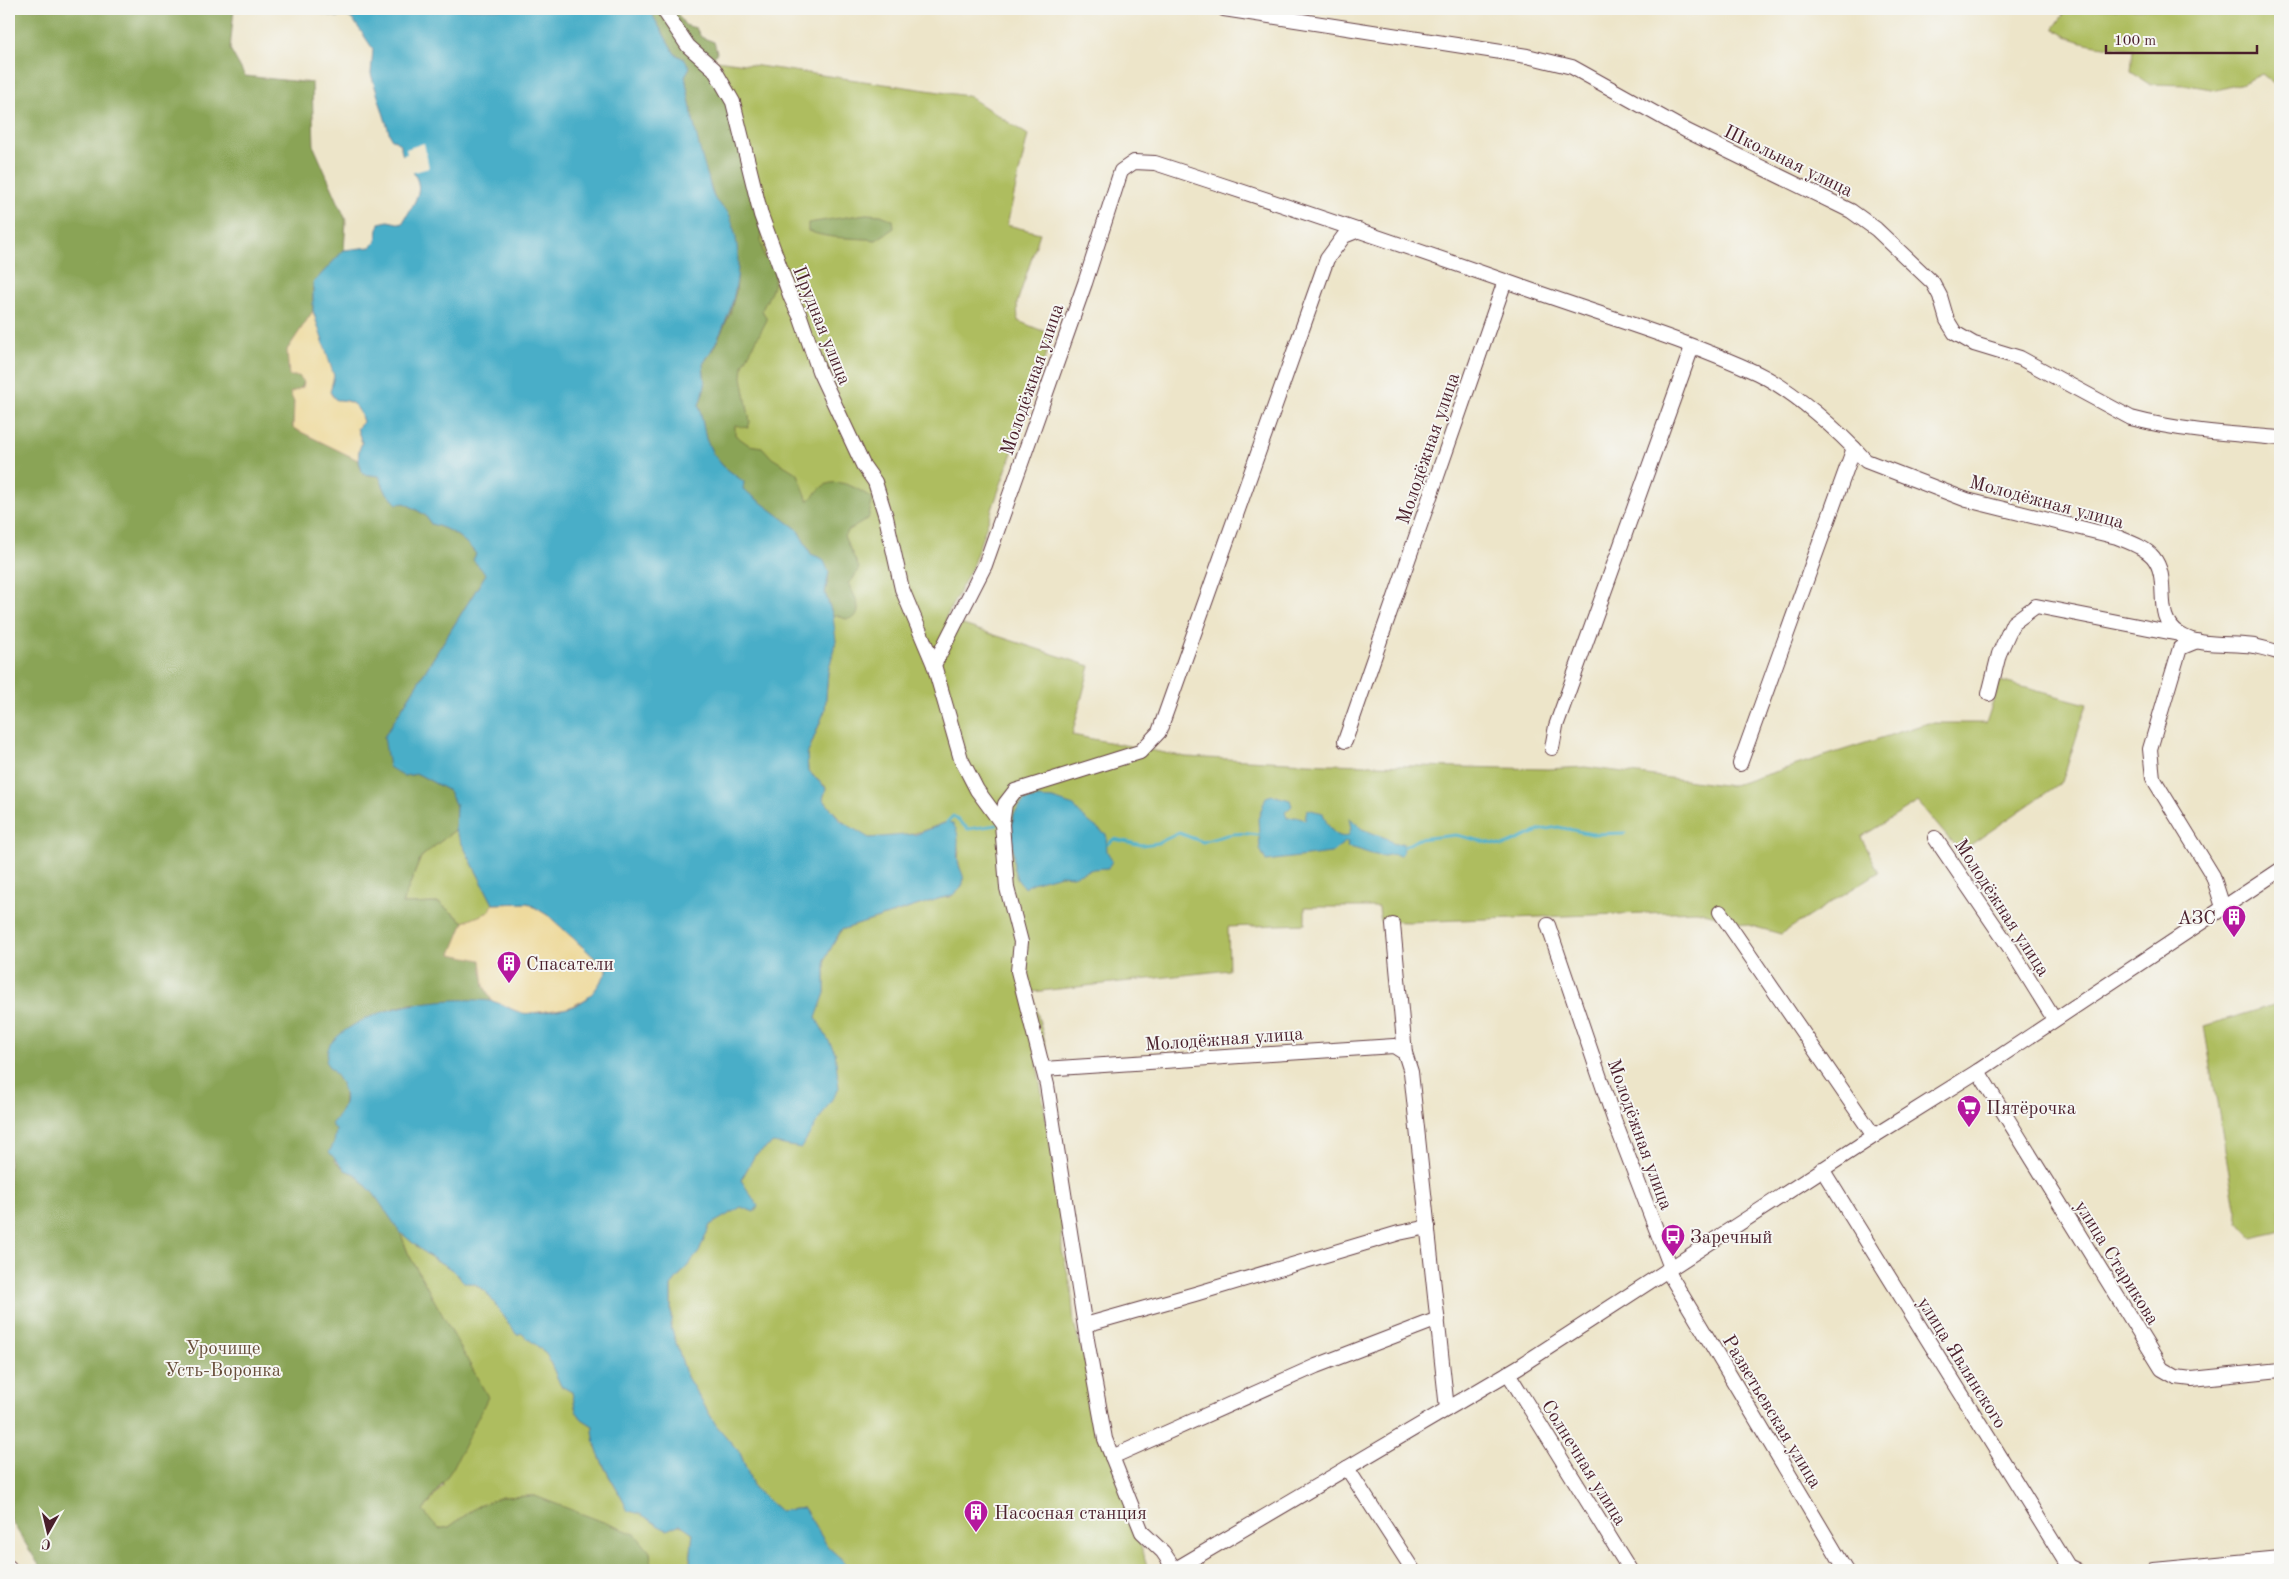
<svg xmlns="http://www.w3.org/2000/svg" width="2289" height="1579" font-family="'Old Standard TT',serif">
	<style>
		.green { fill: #aebd5f; stroke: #7c6e45 }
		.forest { fill: #8aa456; stroke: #6a6240 }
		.sand { fill: #eeda9e; stroke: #9c7c64 }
		.water { fill: #49aec8; stroke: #4a667a }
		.pier { fill: #ede5c9 }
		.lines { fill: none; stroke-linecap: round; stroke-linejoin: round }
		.stream { stroke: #49aec8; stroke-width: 3 }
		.minor-casing { stroke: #623d43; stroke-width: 16 }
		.minor { stroke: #fff; stroke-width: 14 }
		.labels { text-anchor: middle; stroke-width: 4; stroke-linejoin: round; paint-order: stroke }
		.street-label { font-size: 19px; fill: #4a1f2b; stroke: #f6f6f2 }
		.poi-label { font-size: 19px; fill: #4a1f2b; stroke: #f6f6f2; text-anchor: start }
		.park-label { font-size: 19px; fill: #684e3b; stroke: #f6f6f2 }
	</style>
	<rect width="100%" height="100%" fill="#f6f6f2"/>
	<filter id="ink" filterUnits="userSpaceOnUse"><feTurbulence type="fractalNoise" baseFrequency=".02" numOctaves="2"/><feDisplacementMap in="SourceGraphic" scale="10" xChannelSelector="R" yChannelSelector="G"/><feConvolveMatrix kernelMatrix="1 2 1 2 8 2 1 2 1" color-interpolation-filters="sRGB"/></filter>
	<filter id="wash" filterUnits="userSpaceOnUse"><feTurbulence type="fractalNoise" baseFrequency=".0096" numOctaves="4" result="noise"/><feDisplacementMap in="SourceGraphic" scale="20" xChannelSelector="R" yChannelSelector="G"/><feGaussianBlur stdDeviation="1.12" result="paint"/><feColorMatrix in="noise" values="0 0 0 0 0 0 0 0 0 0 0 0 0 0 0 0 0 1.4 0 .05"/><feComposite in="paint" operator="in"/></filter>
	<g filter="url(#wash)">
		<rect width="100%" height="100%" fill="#ede5c9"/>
		<!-- green -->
		<g class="green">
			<path d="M2057 9H2280V88L2262 74 2243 83 2217 90 2188 85 2149 84 2131 72 2133 49C2107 46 2075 46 2054 28L2063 15Z"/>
			<path d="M675 54 968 96 1028 135 1007 225 1040 233 1017 303 1018 321 1053 335 972 567 945 619 1090 666 1072 735 1186 757 1329 764 1548 769 1585 767 1731 786 1928 723H1986L2000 681 2087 704 2062 782 1960 852 1918 802 1861 837 1879 872 1781 934 1697 911 1408 922 1380 921 1379 907H1305V924L1228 927 1229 970 1032 992 1050 1061 1037 1064 1062 1217V1250L1071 1287 1074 1324 1148 1570H846L847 1564 828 1547 804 1508 780 1511 754 1488 740 1453 716 1425 687 1377 671 1327V1286L699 1252 710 1225 741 1206 754 1212 741 1180 755 1155 773 1143 835 1052 815 1018 825 993V959L841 930 941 898 951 897 963 878 958 861 959 850 947 822C926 830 893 842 870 838 853 836 833 811 823 799L826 787 808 771 807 755 825 710 828 672 836 641 723 466Z"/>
			<polygon points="455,830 493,904 490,912 464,922 439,903 402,904 421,857"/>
			<polygon points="2280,1003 2280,1231 2253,1238 2239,1223 2234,1202 2204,1026"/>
			<path d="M400 1232 426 1254 451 1269 464 1282 475 1284 487 1293 517 1335 521 1333 546 1353 561 1386 572 1392 576 1411 582 1419 593 1426C593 1458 615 1483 628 1510L644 1513 659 1526C673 1525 682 1522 693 1533L690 1562 700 1570H652L650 1552 535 1496 502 1497 478 1506 449 1527 438 1529 423 1511 443 1485 408 1253Z"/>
		</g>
		<!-- forest -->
		<g class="forest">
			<path d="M9 9H234L230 49 245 76 312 83 314 147 346 220 344 250 313 283V311L287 350 304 382 294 402 293 428 358 460 363 474 379 476 386 492 425 515 431 524C449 528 465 539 476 554L473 560 486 574 384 737 403 776 418 774 449 791 456 806 455 830 421 857 402 904 439 903 464 922 452 954 482 959 484 986 492 1001 409 1004 385 1011 342 1081C346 1100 345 1109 332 1124L336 1130 335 1161 345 1170 355 1174 374 1194 400 1232 408 1253 488 1397 453 1468 423 1511 439 1529 449 1527 478 1506 502 1497 535 1496 635 1534 650 1552 652 1570H42L9 1517Z"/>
			<path d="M649 9H674L685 25 696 28 701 37 714 42 717 52 709 66 728 92 762 233 761 240 764 257 772 262C779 282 770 293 762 310L767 320 743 365 742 377 750 422 748 428 735 425V435L749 445 762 447 772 458 798 474 808 501C813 497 817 491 822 487 838 475 860 490 873 499L868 519 849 530 844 536 859 568 853 579 848 583C852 591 866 613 852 618 846 620 842 618 837 615L833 616 825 593 829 572 811 554 797 529 742 489 744 482 723 466 713 454 706 439 699 405 705 386 703 364 714 348 730 314 736 291 738 266 729 214 715 200 699 151 685 76 690 67 684 59 675 54Z"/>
			<path d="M866 214 881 215 893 220 894 228 876 240C852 237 831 240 808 231V223Z"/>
		</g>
		<!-- sand -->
		<g class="sand">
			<path d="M313 311C319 330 331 355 334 375 335 380 329 388 331 394 337 406 356 392 363 422L357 428 362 443 359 450 358 460 293 428 294 402 290 393 303 387 304 382 299 376H289L287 350Z"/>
			<polygon points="528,903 549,916 608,970 592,996 568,1008 524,1014 492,1001 484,986 481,960 451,954 464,922 489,912 493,904"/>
		</g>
		<!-- water -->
		<g class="water">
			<path d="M322 9H649L675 54 684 59 690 67 685 76C691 110 697 144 708 177 710 184 711 193 715 199 718 205 727 209 730 216 749 268 732 320 703 364L705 386 699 405 706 439 713 454 723 466 744 482 743 489 797 529 811 554 823 559 829 572 825 593 833 616 836 641 828 672 825 710 807 755 808 771 826 788 823 799 841 821 869 838 917 834 947 822 952 823C962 834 956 847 958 861 958 866 962 871 963 876 966 890 952 897 941 898L841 930 825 959V993L816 1018 835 1052 839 1088 801 1148 773 1143 755 1155 741 1180 758 1206 754 1212 741 1207 710 1225 699 1252 671 1286V1327L687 1377 716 1425 740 1453 754 1488 780 1511 804 1508 828 1547 847 1564 846 1570H700L690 1562 693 1533 680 1524 667 1530C650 1523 648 1514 628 1511 616 1483 593 1458 593 1426L582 1419 576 1411 572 1392 561 1386 546 1353 521 1333 517 1335 487 1293 475 1284 464 1282 451 1269 426 1254 400 1232 374 1194 355 1174 345 1170 329 1152 334 1143 336 1130 331 1124C354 1100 345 1085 326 1063 327 1056 327 1047 332 1042 366 1005 444 996 490 1001 501 1002 512 1011 522 1013 530 1015 559 1010 568 1008 590 1001 596 989 608 970L549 916 528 903 493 904 455 830 456 806 449 791 418 774 403 776 389 767 384 737 486 574 473 560 476 554C465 539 449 528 431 524L425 515 405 503 397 504 386 492 379 476 363 474C359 462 356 454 362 443L357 428 363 422C359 407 353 399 336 400L330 392 334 376 313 311V283L344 250 370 247 376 242 379 223 388 221 402 224C407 215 414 205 417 196 425 175 400 164 401 145L391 138 371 74 373 49 354 21 347 16 337 17 323 14Z"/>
			<path d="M1272 795 1290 800 1292 806 1285 812 1287 818 1296 817 1305 820 1307 809 1323 813C1326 824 1335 840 1348 836L1351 829 1349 817 1362 829 1386 838 1394 844 1403 843V852L1400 856C1393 853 1390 855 1384 856 1371 856 1359 848 1347 847L1348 842H1345L1331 853 1266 861 1260 849 1258 819 1266 797Z"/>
			<path d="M1037 798 1053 799 1074 806C1080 816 1095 827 1106 834L1107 851 1112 861 1108 868 1093 869 1073 876 1061 875 1032 883 1024 888 1017 879 1014 869 1012 827 1014 814 1024 801Z"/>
		</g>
		<!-- pier -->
		<polygon class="pier" points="424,143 429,168 411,173 399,156 407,154 406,149"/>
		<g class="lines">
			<!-- stream -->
			<g class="stream">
				<polyline points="947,822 953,816 968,829 997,825"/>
				<path d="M1108 844 1114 839 1142 845 1158 843 1179 833 1203 842C1225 835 1235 831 1258 835"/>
				<polyline points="1404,847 1418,839 1456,835 1503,846 1541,830 1558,827 1592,834 1625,833"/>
			</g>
		</g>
	</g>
	<g filter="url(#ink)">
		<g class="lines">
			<defs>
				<g id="minor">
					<polyline points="663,9 688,46 714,69 733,102 761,215 776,256 791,298 800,316 819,371 863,465 875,482 886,517 902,589 934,665"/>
					<path d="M1224 9 1527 56 1572 67 1687 131 1851 211 1876 229 1933 283 1940 296 1947 320 1955 333 1974 344 2020 358 2131 418C2179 431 2231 434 2280 438"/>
					<polyline points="2197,641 2180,648 2150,749 2153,778 2213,876 2223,907"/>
					<polyline points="1989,694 1999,654 2013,623 2036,606 2179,634"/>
					<polyline points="1345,741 1505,281"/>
					<polyline points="1552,748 1556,726 1692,347"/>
					<polyline points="1740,764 1854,448"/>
					<polyline points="1002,824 1005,804 1015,791 1140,752 1159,732 1327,259 1344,236 1359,230"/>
					<polyline points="1935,838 2010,948 2054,1019"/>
					<polyline points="1720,912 1874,1136"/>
					<polyline points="1393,925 1405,1053 1411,1072 1447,1409"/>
					<polyline points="1548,925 1615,1122 1671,1268"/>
					<polyline points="1043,1069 1394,1046 1405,1053"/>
					<polyline points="1978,1071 2162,1369 2176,1377 2192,1379 2280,1370"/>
					<polyline points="1822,1169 2068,1566 2076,1570"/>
					<polyline points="1667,1270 1846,1570"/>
					<polyline points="1085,1325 1195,1294 1399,1233 1428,1227"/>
					<polyline points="1508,1373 1630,1570"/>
					<polyline points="1112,1457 1316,1366 1438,1319"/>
					<polyline points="1347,1468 1413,1570"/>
					<polyline points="9,1567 11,1570"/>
					<polyline points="1174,1570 1520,1366 1874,1136 1978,1071 2280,870"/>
					<path d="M1175 1570 1163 1552 1142 1532 1105 1439 1087 1340 1047 1085 1018 971 1021 942 1007 888 1002 824 977 790 961 759 934 665 985 565 1085 283 1121 171 1134 162 1155 163C1278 203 1400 244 1522 287 1600 315 1682 338 1757 373 1794 391 1839 431 1866 461L1967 500 2117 537C2129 542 2145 547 2153 557 2172 580 2151 616 2179 634 2200 648 2231 642 2254 646 2263 648 2272 650 2280 653"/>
					<polyline points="2154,1570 2280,1558"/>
				</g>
			</defs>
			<!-- minor casing -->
			<use href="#minor" class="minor-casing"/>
			<!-- minor -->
			<use href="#minor" class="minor"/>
		</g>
	</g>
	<!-- icons -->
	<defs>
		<symbol id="building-pin" viewBox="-11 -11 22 30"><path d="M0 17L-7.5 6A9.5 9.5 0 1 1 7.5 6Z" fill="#b5179e" stroke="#f6f6f2"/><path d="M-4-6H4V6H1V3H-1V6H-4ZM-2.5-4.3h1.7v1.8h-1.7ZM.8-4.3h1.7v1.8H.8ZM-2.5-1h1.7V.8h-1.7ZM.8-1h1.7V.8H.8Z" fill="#fff"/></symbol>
		<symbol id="supermarket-pin" viewBox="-11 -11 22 30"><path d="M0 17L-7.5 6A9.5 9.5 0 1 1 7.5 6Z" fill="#b5179e" stroke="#f6f6f2"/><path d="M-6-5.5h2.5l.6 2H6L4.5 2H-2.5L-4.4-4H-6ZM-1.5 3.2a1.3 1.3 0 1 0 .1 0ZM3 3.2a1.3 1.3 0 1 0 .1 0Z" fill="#fff"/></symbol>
		<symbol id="bus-pin" viewBox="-11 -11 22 30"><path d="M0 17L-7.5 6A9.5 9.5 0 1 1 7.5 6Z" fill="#b5179e" stroke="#f6f6f2"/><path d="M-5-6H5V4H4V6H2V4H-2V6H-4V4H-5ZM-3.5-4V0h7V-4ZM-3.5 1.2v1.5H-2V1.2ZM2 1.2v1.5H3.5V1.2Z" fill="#fff"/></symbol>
	</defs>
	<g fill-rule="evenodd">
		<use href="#building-pin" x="2220" y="903" width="28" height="38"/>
		<use href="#building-pin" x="495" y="949" width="28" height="38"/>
		<use href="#supermarket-pin" x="1955" y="1093" width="28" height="38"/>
		<use href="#bus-pin" x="1659" y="1222" width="28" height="38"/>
		<use href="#building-pin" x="962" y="1498" width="28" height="38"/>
	</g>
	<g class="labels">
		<!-- street labels -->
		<g class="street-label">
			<text transform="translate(1789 160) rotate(26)" y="7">Школьная улица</text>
			<text transform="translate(823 325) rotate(68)" y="7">Прудная улица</text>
			<text transform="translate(1031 379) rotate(-71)" y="7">Молодёжная улица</text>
			<text transform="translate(1427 448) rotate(-71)" y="7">Молодёжная улица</text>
			<text transform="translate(2047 501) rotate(15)" y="7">Молодёжная улица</text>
			<text transform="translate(2003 907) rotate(57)" y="7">Молодёжная улица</text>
			<text transform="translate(1224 1038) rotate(-4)" y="7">Молодёжная улица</text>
			<text transform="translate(1641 1134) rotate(70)" y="7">Молодёжная улица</text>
			<text transform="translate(2118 1262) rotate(58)" y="7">улица Старикова</text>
			<text transform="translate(1963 1362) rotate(58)" y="7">улица Являнского</text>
			<text transform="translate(1773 1411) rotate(59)" y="7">Разветьевская улица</text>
			<text transform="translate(1585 1462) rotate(58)" y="7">Солнечная улица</text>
		</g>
		<!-- poi labels -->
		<g class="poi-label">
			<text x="2216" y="924" text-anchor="end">АЗС</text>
			<text x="526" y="970">Спасатели</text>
			<text x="1986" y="1114">Пятёрочка</text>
			<text x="1690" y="1243">Заречный</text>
			<text x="994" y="1519">Насосная станция</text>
		</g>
		<!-- park labels -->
		<g class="park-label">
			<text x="223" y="1354">Урочище<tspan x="223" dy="22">Усть-Воронка</tspan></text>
		</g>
	</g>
	<!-- margin -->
	<rect width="2289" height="1579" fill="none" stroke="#f6f6f2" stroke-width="30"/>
	<!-- north arrow -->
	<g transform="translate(48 1532) rotate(188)" stroke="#f6f6f2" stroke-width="4" paint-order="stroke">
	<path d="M0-4L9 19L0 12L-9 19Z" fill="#4a1f2b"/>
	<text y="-8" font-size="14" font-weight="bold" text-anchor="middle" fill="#4a1f2b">С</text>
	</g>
	<!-- scale -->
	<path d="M2106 45v8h151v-8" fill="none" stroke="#4a1f2b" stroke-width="2.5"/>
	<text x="2114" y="45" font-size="15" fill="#4a1f2b" stroke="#f6f6f2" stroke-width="4" paint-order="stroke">100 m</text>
</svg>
